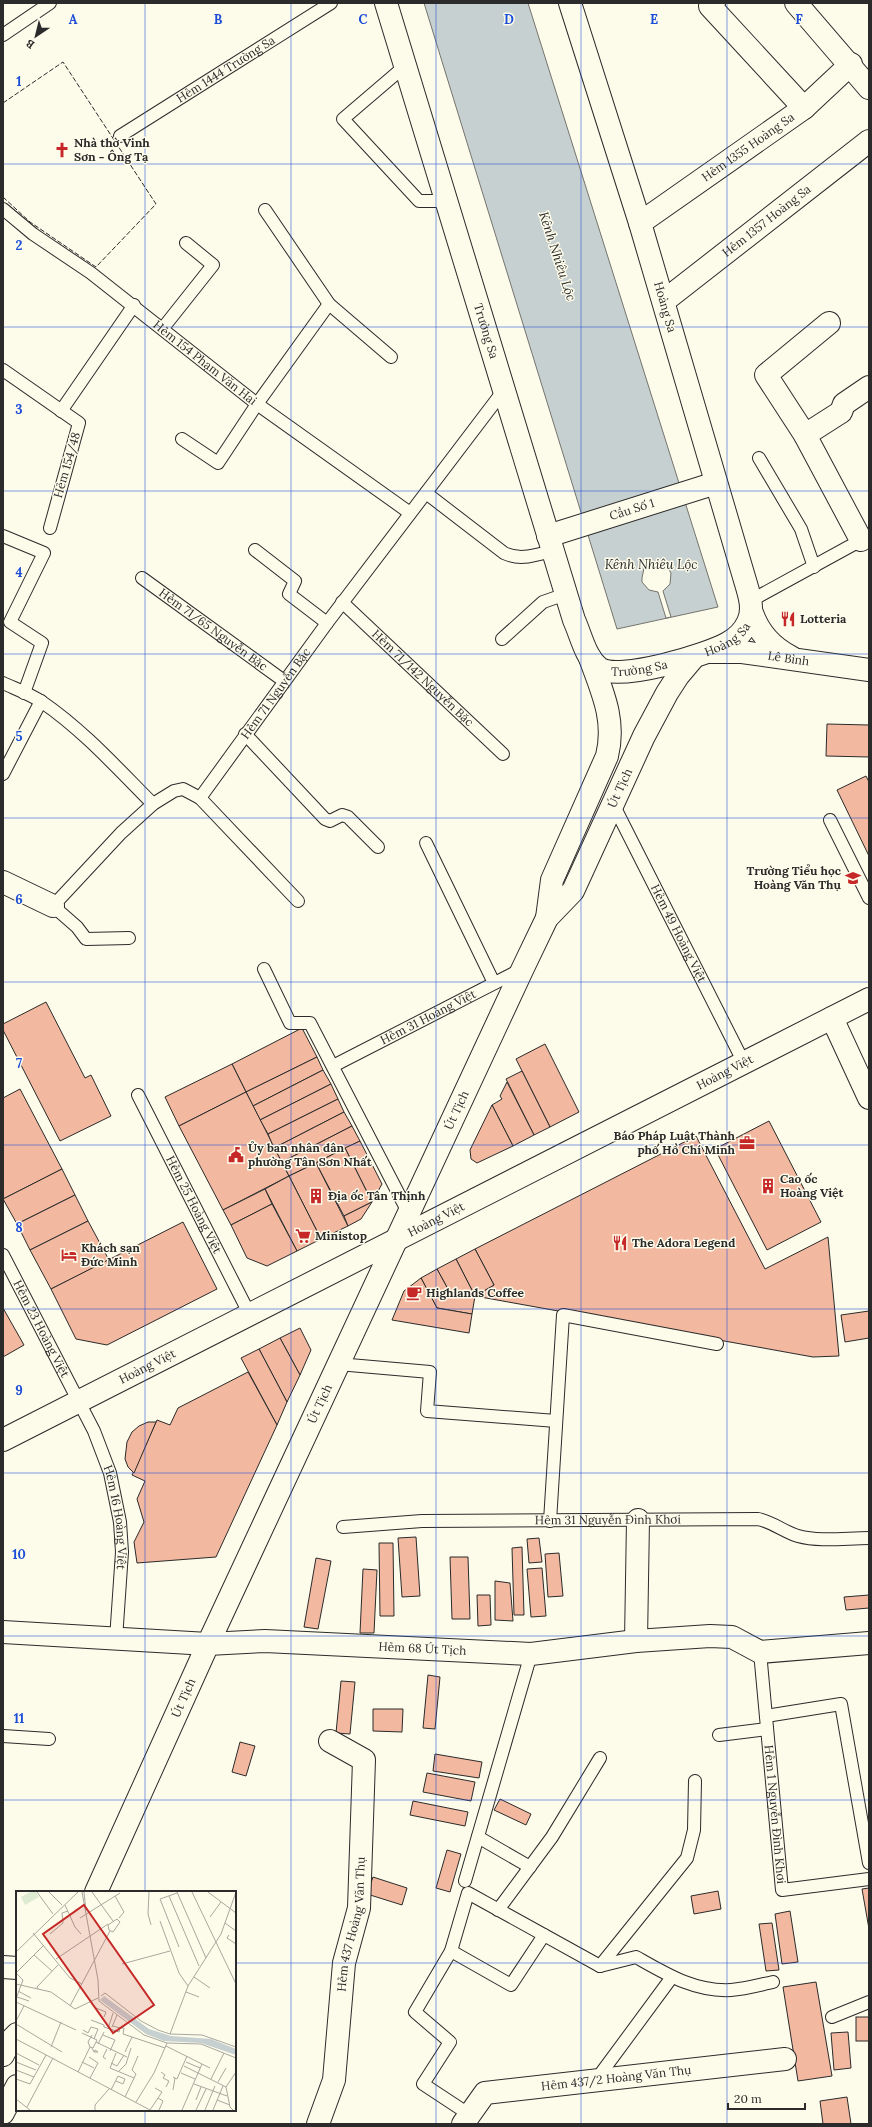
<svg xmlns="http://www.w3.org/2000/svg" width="872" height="2127" font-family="Lora,serif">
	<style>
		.water { fill: #c7d0d0; stroke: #74746e }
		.pier { fill: #fdfbea; stroke: #74746e }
		.building { fill: #f2b8a0; stroke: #2b2b2b }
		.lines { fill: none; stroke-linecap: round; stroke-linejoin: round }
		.service-casing { stroke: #2b2b2b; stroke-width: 14 }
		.minor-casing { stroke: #2b2b2b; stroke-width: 24 }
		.tertiary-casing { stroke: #2b2b2b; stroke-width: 24 }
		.service { stroke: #fdfbea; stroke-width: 12 }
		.minor { stroke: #fdfbea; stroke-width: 22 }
		.tertiary { stroke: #fdfbea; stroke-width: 22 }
		.fence { stroke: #2b2b2b; stroke-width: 1; stroke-dasharray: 5 2; stroke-linecap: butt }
		.grid { fill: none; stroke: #1d4ed8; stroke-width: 1; stroke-opacity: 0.55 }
		.labels { text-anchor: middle; stroke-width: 3; stroke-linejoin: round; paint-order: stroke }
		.street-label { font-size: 12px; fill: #2b2b2b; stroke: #fdfbea }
		.poi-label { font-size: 12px; font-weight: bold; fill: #2b2b2b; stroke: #fdfbea; text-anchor: start }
		.water-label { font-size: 13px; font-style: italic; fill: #2b2b2b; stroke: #fdfbea }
		.inset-road { fill: none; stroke: #a9a89e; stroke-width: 1 }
		.view { fill: #c62828; fill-opacity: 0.15; stroke: #c62828; stroke-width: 2 }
		.inset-edge { fill: none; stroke: #2b2b2b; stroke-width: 2 }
		.grid-label { font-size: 13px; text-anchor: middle; font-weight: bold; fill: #1d4ed8; stroke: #fdfbea; stroke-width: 3; stroke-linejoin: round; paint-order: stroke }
	</style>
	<rect width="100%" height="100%" fill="#fdfbea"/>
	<!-- water -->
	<polygon class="water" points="424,3 528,3 718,607 617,629"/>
	<!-- pier -->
	<polygon class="pier" points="657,562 666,565 671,573 670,584 663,591 671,617 666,618 658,592 649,590 642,582 642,578 644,568"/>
	<!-- building -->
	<g class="building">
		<polygon points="827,724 869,725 869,757 826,756"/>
		<polygon points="866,776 869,782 869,856 837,790"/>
		<polygon points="46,1002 85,1078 91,1075 111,1116 60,1141 3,1030 3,1024"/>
		<polygon points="302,1028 317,1057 246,1092 232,1064"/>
		<polygon points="545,1044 579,1112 550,1127 516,1059"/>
		<polygon points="317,1057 323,1070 253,1106 246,1092"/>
		<polygon points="232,1064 246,1092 179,1126 165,1097"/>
		<polygon points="323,1070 331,1084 260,1120 253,1106"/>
		<polygon points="522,1071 550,1127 534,1135 506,1079"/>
		<polygon points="507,1082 534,1135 513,1146 492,1105 502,1099 500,1096"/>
		<polygon points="331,1084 338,1099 268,1134 260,1120"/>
		<polygon points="20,1089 62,1169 3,1199 3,1098"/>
		<polygon points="246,1092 289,1176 223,1210 179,1126"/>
		<polygon points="338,1099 344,1112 274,1148 268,1134"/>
		<polygon points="492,1105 513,1146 477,1163 471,1159 470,1150"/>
		<polygon points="344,1112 352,1126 282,1162 274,1148"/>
		<polygon points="769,1121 821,1222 767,1250 715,1149"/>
		<polygon points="352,1126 360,1141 289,1176 282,1162"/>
		<polygon points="696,1136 765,1269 828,1237 839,1356 813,1357 475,1296 494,1285 475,1249"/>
		<polygon points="360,1141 382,1184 372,1202 345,1148"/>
		<polygon points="345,1148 372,1202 344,1216 316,1163"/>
		<polygon points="316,1163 348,1226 321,1239 289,1176"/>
		<polygon points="62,1169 75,1195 17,1224 3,1199"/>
		<polygon points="289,1176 321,1239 297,1251 265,1189"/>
		<polygon points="265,1189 272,1204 231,1225 223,1210"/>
		<polygon points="75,1195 88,1221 30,1250 17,1224"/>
		<polygon points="372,1202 361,1219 348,1226 344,1216"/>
		<polygon points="272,1204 297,1251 267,1266 247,1258 231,1225"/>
		<polygon points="88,1221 109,1260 51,1289 30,1250"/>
		<polygon points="183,1222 217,1289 107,1345 76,1339 51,1289"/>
		<polygon points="475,1249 494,1285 475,1296 456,1259"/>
		<polygon points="456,1259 475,1296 449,1291 437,1269"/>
		<polygon points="437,1269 449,1291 475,1296 472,1314 437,1308 421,1278"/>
		<polygon points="421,1278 437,1308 472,1314 469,1333 392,1320 404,1291"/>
		<polygon points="3,1308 24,1345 3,1357"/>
		<polygon points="869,1311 869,1338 845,1342 841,1315"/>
		<polygon points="300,1328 311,1350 300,1375 280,1338"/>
		<polygon points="280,1338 300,1375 287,1402 259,1349"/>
		<polygon points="259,1349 287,1402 277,1425 241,1358"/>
		<polygon points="248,1372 277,1425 216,1557 137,1563 134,1542 144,1522 137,1499 145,1481 132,1475 157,1420 170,1425 178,1408"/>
		<polygon points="148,1422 156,1422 134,1473 128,1467 125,1459 127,1442 132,1432 139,1426"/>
		<polygon points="416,1537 420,1596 402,1597 398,1538"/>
		<polygon points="539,1538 542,1562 529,1563 527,1539"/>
		<polygon points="379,1543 393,1543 394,1616 380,1616"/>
		<polygon points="522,1547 524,1615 514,1615 512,1548"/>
		<polygon points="559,1553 563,1596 548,1597 545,1554"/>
		<polygon points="450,1557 468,1557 470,1619 452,1619"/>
		<polygon points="316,1558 331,1561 318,1629 304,1627"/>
		<polygon points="542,1568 546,1616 531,1617 527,1569"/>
		<polygon points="363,1569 377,1570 374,1633 360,1633"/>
		<polygon points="495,1581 510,1583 513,1621 495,1620"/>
		<polygon points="477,1595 490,1595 491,1625 478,1626"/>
		<polygon points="869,1595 869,1608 846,1610 844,1597"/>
		<polygon points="428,1675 440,1677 435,1729 423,1728"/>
		<polygon points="341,1681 355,1682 350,1734 336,1733"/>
		<polygon points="373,1709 403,1709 402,1732 373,1731"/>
		<polygon points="240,1742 255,1746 246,1776 232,1772"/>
		<polygon points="435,1754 482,1762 479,1778 433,1771"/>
		<polygon points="427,1773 475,1782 471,1801 423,1792"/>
		<polygon points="500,1799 531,1814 526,1825 494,1810"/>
		<polygon points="413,1801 468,1812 465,1826 410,1815"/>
		<polygon points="447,1850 461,1854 450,1892 436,1888"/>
		<polygon points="373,1877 407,1888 402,1905 367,1894"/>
		<polygon points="869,1888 869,1929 862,1889"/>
		<polygon points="718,1891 721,1909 694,1914 691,1896"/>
		<polygon points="790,1911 798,1962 782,1964 775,1914"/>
		<polygon points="772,1923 779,1970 766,1971 759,1924"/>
		<polygon points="816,1982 832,2076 798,2081 783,1987"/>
		<rect x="856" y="2017" width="13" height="24"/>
		<polygon points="848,2032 851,2068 834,2070 831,2033"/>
		<polygon points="847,2097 851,2124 823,2124 820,2101"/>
	</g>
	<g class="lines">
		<defs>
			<g id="service">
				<polyline points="3,35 50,3"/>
				<polyline points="405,66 343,119 419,201 446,201"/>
				<path id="s1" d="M120 136 331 3"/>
				<path id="s2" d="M3 209 33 234 91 273 257 404 410 513"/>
				<polyline points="329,304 391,357"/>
				<polyline points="163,328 213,265 186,243"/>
				<polyline points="3,370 79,423 50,528"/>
				<polyline points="61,411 134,305"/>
				<polyline points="182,439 218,463 257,404 329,304 265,210"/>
				<polyline points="759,458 801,529 814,567"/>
				<path d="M426 493 504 553C521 561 535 555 552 551"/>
				<polyline points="3,536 44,553 10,622 42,643 24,693"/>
				<polyline points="255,550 295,581 289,594 327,623"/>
				<path id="s3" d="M142 578 284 681"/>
				<polyline points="750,601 865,538"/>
				<path id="s4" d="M342 602 503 754"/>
				<polyline points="502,639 543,602 566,594"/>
				<path d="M3 683C16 689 30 694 42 702 83 730 118 769 153 804"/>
				<polyline points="245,734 325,819 330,821 342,815 348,817 378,847"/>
				<polyline points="3,774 41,701"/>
				<polyline points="200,798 298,901"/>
				<path id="s5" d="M613 804 744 1063"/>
				<polyline points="830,820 869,898"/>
				<polyline points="426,843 494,983"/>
				<path id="s6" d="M129 938 86 939 77 927 53 906 121 833 153 804 174 791 183 789 200 798 327 623 504 390"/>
				<polyline points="264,969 290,1023 310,1023 409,1214"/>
				<path id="s7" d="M333 1066 522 969"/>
				<path id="s8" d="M138 1095 250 1315"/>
				<path id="s9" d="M3 1255 94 1431 110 1473 120 1522 122 1552 116 1639"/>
				<polyline points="338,1364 430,1372 427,1411 556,1421"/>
				<polyline points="550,1521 563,1315 717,1344"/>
				<path id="s10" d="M343 1527 422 1521 758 1519C773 1522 784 1532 798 1536 820 1542 846 1538 869 1538"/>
				<path id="s11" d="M760 1652 782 1890 869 1879"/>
				<polyline points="766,1716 841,1704 869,1863"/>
				<polyline points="719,1735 767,1729"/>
				<polyline points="3,1736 49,1739"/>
				<polyline points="478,1837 530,1867"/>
				<polyline points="465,1881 531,1654"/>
				<polyline points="498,1910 552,1837 600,1758"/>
				<polyline points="451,1951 511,1985 544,1935"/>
				<polyline points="600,1966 687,1858 694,1830 695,1781"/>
				<polyline points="832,2017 869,2002"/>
				<polyline points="596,2080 672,1977"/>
				<path d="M470 2115 423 2084 450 2042 415 2012 451 1951 468 1893 600 1966 636 1957C666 1974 695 1992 731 1990 745 1989 759 1985 773 1982"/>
			</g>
			<g id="minor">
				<polyline points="714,3 710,6 804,108"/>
				<polyline points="796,3 869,88"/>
				<path id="s12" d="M640 223 804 108 851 64"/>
				<path id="s13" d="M664 301 869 141"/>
				<polyline points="829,323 766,375 805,435 861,540"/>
				<polyline points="805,435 841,412 844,404 869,387"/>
				<polyline points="3,882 53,906"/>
				<polyline points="832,1018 869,1098"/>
				<path id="s14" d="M3 1440 869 999"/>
				<path id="s15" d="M3 1632 208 1644 265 1641 531 1654 636 1641 710 1636 732 1637 760 1652 869 1643"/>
				<polyline points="636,1641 638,1520"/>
				<polyline points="3,1967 17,1968"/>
				<path id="s16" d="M318 2124 334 2080 344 1963 359 1908 364 1760 330 1741"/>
				<path id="s17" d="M463 2124 485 2093 785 2059"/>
			</g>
			<g id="tertiary">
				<path id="s18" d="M386 3 574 620C581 635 585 657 599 668 618 682 707 655 728 643 737 638 744 631 748 622 755 608 748 591 744 577L640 223 570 3"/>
				<path id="s19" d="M548 536 716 483"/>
				<path d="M752 613C759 633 771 647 791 657"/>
				<path id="s20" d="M711 652H742L869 670"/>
				<path d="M547 918 552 880 607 756C616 720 602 691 590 658"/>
				<path id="s21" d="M96 1892 208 1644 523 968 547 918 573 891 644 736 667 693 678 676 694 657"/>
				<polyline points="3,2055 10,2041 17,2034"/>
				<polyline points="3,2113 17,2086"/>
			</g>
		</defs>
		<!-- service casing -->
		<use href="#service" class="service-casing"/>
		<!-- minor casing -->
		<use href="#minor" class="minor-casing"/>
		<!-- tertiary casing -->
		<use href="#tertiary" class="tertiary-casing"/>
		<!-- service -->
		<use href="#service" class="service"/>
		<!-- minor -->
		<use href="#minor" class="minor"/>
		<!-- tertiary -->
		<use href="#tertiary" class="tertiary"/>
		<!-- fence -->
		<polyline class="fence" points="3,103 63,62 156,204 96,267 30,222 3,197"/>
	</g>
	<!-- grid -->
	<path class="grid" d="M145 3V1892M291 3V2124M436 3V2124M581 3V2124M727 3V2124M3 164H869M3 327H869M3 491H869M3 654H869M3 818H869M3 982H869M3 1145H869M3 1309H869M3 1473H869M3 1636H869M3 1800H869M3 1963H17M235 1963H869M145 2110V2124"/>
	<!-- icons -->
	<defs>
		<symbol id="church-bare" viewBox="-9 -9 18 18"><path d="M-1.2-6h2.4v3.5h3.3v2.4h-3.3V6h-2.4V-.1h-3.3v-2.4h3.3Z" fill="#c62828" stroke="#fdfbea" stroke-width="2.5" paint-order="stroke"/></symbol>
		<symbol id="restaurant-bare" viewBox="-9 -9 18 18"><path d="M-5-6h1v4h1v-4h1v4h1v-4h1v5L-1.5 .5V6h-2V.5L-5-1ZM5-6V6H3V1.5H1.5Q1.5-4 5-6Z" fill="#c62828" stroke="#fdfbea" stroke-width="2.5" paint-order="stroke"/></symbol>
		<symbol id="school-bare" viewBox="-9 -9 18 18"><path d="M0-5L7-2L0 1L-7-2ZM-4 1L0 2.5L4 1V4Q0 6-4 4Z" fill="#c62828" stroke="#fdfbea" stroke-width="2.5" paint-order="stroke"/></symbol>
		<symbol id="office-bare" viewBox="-9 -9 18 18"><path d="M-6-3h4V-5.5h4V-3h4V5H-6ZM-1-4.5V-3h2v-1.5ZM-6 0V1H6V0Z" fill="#c62828" stroke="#fdfbea" stroke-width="2.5" paint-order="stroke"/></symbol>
		<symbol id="civic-bare" viewBox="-9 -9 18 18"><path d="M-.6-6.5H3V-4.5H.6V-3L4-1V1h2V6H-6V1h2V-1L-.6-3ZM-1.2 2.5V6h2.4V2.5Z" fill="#c62828" stroke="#fdfbea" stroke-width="2.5" paint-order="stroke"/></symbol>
		<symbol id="building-bare" viewBox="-9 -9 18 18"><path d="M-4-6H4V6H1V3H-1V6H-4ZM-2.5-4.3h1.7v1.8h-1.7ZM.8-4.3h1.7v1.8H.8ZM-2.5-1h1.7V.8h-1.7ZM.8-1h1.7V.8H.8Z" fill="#c62828" stroke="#fdfbea" stroke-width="2.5" paint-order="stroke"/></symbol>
		<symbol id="supermarket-bare" viewBox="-9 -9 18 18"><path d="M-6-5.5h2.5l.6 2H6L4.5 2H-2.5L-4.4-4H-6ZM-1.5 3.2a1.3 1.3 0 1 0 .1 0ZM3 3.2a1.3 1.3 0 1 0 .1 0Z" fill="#c62828" stroke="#fdfbea" stroke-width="2.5" paint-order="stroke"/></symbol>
		<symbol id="hotel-bare" viewBox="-9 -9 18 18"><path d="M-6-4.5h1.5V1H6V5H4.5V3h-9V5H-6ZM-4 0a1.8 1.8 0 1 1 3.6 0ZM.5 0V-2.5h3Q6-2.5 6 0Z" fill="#c62828" stroke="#fdfbea" stroke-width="2.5" paint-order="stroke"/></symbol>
		<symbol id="cafe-bare" viewBox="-9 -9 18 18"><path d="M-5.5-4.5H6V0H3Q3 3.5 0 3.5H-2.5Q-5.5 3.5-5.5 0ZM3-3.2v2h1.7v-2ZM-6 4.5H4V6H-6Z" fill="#c62828" stroke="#fdfbea" stroke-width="2.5" paint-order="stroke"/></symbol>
	</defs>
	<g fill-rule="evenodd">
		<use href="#church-bare" x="51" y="139" width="22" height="22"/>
		<use href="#restaurant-bare" x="777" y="608" width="22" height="22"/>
		<use href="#school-bare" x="842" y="867" width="22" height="22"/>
		<use href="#office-bare" x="736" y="1132" width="22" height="22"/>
		<use href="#civic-bare" x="225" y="1144" width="22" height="22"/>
		<use href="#building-bare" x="757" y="1175" width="22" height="22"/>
		<use href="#building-bare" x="305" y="1185" width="22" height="22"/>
		<use href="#supermarket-bare" x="292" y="1225" width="22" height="22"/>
		<use href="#restaurant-bare" x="609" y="1232" width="22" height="22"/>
		<use href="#hotel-bare" x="58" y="1244" width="22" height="22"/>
		<use href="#cafe-bare" x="403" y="1282" width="22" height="22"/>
	</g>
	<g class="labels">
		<!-- street labels -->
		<g class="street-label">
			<text dy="4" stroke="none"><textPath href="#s1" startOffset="125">Hẻm 1444 Trường Sa</textPath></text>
			<text dy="4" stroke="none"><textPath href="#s12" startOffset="132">Hẻm 1355 Hoàng Sa</textPath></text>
			<text dy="4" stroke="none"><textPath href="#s13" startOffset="130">Hẻm 1357 Hoàng Sa</textPath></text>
			<text transform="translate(665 307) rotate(74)" y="4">Hoàng Sa</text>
			<text dy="4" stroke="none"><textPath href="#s18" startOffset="343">Trường Sa</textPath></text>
			<text dy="4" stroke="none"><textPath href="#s2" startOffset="254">Hẻm 154 Phạm Văn Hai</textPath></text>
			<text transform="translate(67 465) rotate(-74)" y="4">Hẻm 154/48</text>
			<text dy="4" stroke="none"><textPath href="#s19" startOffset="88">Cầu Số 1</textPath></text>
			<text dy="4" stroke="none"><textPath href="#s3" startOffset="88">Hẻm 71/65 Nguyễn Bặc</textPath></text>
			<text dy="4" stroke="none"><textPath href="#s18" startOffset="835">Hoàng Sa</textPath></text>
			<text dy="4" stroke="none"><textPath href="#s20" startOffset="78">Lê Bình</textPath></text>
			<text dy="4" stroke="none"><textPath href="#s18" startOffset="741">Trường Sa</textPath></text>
			<text dy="4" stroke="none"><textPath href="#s4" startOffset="111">Hẻm 71/142 Nguyễn Bặc</textPath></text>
			<text dy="4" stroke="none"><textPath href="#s6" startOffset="415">Hẻm 71 Nguyễn Bặc</textPath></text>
			<text dy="4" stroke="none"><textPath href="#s21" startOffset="1224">Út Tịch</textPath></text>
			<text dy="4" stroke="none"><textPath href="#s5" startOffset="145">Hẻm 49 Hoàng Việt</textPath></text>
			<text dy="4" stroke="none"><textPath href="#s7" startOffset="107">Hẻm 31 Hoàng Việt</textPath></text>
			<text dy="4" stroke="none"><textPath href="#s14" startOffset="810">Hoàng Việt</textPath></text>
			<text dy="4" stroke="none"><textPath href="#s21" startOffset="861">Út Tịch</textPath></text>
			<text dy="4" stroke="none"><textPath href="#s8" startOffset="123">Hẻm 25 Hoàng Việt</textPath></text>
			<text dy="4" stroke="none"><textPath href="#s14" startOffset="486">Hoàng Việt</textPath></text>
			<text dy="4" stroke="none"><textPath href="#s9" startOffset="83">Hẻm 23 Hoàng Việt</textPath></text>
			<text dy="4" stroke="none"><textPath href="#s14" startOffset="162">Hoàng Việt</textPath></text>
			<text dy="4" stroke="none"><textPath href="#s21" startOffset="537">Út Tịch</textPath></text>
			<text dy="4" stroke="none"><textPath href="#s9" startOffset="288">Hẻm 16 Hoàng Việt</textPath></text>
			<text dy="4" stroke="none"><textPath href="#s10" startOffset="265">Hẻm 31 Nguyễn Đình Khơi</textPath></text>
			<text dy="4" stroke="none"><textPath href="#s15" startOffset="420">Hẻm 68 Út Tịch</textPath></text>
			<text dy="4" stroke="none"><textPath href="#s21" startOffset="213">Út Tịch</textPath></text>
			<text dy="4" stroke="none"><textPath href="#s11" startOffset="163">Hẻm 1 Nguyễn Đình Khơi</textPath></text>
			<text dy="4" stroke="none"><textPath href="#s16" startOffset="204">Hẻm 437 Hoàng Văn Thụ</textPath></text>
			<text dy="4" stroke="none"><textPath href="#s17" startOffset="170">Hẻm 437/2 Hoàng Văn Thụ</textPath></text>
		</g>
		<!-- poi labels -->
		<g class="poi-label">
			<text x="74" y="147">Nhà thờ Vinh<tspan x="74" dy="14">Sơn - Ông Tạ</tspan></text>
			<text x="800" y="623">Lotteria</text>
			<text x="841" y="875" text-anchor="end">Trường Tiểu học<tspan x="841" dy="14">Hoàng Văn Thụ</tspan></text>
			<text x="735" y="1140" text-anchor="end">Báo Pháp Luật Thành<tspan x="735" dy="14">phố Hồ Chí Minh</tspan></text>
			<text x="248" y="1152">Ủy ban nhân dân<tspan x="248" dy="14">phường Tân Sơn Nhất</tspan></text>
			<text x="780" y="1183">Cao ốc<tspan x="780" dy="14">Hoàng Việt</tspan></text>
			<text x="328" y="1200">Địa ốc Tân Thịnh</text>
			<text x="315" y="1240">Ministop</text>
			<text x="632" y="1247">The Adora Legend</text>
			<text x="81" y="1252">Khách sạn<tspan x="81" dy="14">Đức Minh</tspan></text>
			<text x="426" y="1297">Highlands Coffee</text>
		</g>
		<!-- water labels -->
		<g class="water-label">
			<text transform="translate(558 256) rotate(72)" y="5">Kênh Nhiêu Lộc</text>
			<text x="651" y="569">Kênh Nhiêu Lộc</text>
		</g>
	</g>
	<!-- overview -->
	<g transform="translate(16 1891)">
		<rect width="220" height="220" fill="#fdfbea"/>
		<path d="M14 1H20L23 6 9 14 5 6Z" fill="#deebd1"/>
		<path d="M88 105 133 138 155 145 195 148 220 158V164L185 152 148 150 130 143 84 109Z" fill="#c7d0d0"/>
		<path class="inset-road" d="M21 1 37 23M33 1 46 14M66 1 82 89 83 110 128 144 151 152 185 153 220 167M68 1 70 20M76 1 97 30M133 1 132 23 135 34M161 1 190 67M176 1 220 93M192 1 220 22M161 2 144 8 163 56M99 5 108 21 103 27M153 5 183 75M49 14 59 36 65 43M194 26 205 11M64 27 104 2M101 28 104 31 97 41 93 39 92 34ZM144 30 163 82 172 95M209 32 220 40M17 42 54 87 66 93M34 43 47 32 46 22 52 20M213 44 211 47 220 53M0 61 62 1M18 64 36 80M40 68 92 33M106 73 154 60M178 86 194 97M0 93 35 101 59 118 82 107M22 98 21 96 42 74M2 100 15 107M170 101 183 106M85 105 89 102 125 130 142 139 154 143 186 144 220 156M1 106 13 110M0 108 7 89 0 82 28 54M0 111 60 139M54 115 94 40M80 117 90 121 88 126M75 129 88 134V136L103 141 104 137 97 135M0 130 8 115M0 133 46 161M96 136 101 124M104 137H108L107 143 149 157M92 138 97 122M67 139 72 142 75 136 82 138 78 148M66 142 81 149 80 151M154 143 172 95 205 43 220 1M87 144 99 149 94 160M0 148 134 219M82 153 88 141M150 155 194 177M35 156 45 131M74 156 72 151 76 144M76 157 78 161H82L79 159 78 161M109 161 116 146M0 162 23 174M100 162 94 177 118 187M73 166 82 172 74 187M90 168 87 166 91 158M0 171 20 179M66 171 78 177M170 171 184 177M95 172 101 175 108 164M168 175 210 196M0 179 18 186M62 181 74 156 77 157 80 151 111 166M102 181 110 173 115 157M145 181 149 184 147 187 153 190 150 196M165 182 179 188M157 186 161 188 171 165M0 188 14 193 30 164M195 188 208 162M100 190 107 193 109 188 102 185M202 191 210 177M178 193 211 205M210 196 214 216 217 219M210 196 220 181M95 199 102 185M157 199 159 187M109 206 120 183 116 179 122 165M142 207 147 210 143 219M0 208 14 219M180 209 185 196M201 209 214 214M120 211 138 182 151 152M11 216 37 167M79 219V214L93 198M134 219 146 201 139 197M166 219 186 173M180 219 190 198M189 219 199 195M197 219 207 195"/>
		<path class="view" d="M68 14 138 114 97 142 27 43Z"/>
		<rect width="220" height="220" class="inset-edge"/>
	</g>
	<g class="grid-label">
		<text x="73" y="24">A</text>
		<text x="218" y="24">B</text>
		<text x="363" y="24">C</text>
		<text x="509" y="24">D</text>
		<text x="654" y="24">E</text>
		<text x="799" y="24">F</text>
		<text x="19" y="86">1</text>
		<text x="19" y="250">2</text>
		<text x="19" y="414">3</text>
		<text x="19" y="577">4</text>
		<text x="19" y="741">5</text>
		<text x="19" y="904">6</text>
		<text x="19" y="1068">7</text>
		<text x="19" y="1232">8</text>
		<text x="19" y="1395">9</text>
		<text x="19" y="1559">10</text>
		<text x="19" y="1723">11</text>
	</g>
	<!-- border -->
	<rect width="872" height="2127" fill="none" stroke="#2b2b2b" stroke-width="8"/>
	<!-- north arrow -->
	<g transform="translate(36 36) rotate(215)" stroke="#fdfbea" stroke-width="3" paint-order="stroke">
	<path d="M0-3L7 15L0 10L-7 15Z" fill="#2b2b2b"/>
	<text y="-6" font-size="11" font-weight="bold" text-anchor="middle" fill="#2b2b2b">B</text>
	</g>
	<!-- scale -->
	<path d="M728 2103v6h77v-6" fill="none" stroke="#2b2b2b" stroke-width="2"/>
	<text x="734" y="2103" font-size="12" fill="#2b2b2b" stroke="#fdfbea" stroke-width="3" paint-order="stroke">20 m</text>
</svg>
